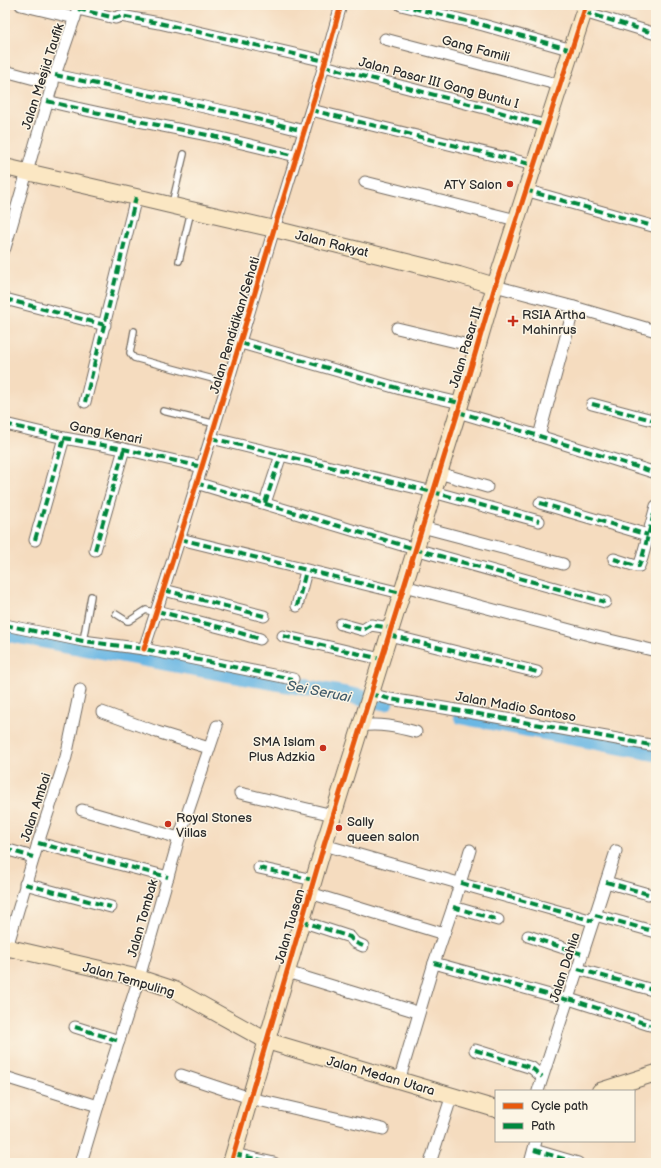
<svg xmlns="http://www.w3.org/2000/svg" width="661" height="1168" font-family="'Balsamiq Sans',sans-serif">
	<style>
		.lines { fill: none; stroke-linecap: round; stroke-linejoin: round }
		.river { stroke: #6ab7e4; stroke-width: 17 }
		.lane-casing { stroke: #72695f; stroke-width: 8 }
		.street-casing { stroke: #72695f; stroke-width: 13 }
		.secondary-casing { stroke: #72695f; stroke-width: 18 }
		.lane { stroke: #fff; stroke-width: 5.5 }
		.street { stroke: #fff; stroke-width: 11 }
		.secondary { stroke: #fbe7c3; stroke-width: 16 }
		.quiet { stroke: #00873e; stroke-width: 4; stroke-dasharray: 8 4; stroke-linecap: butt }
		.cycleway-casing { stroke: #fcf5e5; stroke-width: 8 }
		.cycleway { stroke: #e8590c; stroke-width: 5 }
		.poi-dot { fill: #c8321e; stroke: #fcf5e5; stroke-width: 1.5 }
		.labels { text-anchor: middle; stroke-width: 3; stroke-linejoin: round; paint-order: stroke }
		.street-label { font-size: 13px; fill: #2b2b2b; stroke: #fcf5e5 }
		.poi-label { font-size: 13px; fill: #2b2b2b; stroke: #fcf5e5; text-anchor: start }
		.water-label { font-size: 14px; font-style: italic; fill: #415c6c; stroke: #fcf5e5 }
	</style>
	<rect width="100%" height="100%" fill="#fcf5e5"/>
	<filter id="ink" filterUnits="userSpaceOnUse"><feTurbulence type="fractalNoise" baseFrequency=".025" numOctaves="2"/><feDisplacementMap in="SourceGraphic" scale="8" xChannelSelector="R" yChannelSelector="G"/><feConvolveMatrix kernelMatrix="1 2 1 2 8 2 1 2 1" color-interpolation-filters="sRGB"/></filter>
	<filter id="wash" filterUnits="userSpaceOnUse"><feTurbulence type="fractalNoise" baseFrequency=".012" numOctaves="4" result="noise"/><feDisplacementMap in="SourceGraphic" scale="16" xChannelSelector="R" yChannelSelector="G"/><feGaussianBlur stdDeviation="0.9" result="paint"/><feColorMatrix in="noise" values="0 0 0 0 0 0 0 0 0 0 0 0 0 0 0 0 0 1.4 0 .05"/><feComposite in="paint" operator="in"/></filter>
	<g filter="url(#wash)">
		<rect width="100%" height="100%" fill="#f5dcbf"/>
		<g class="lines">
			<!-- river -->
			<g class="river">
				<polyline points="5,633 385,702"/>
				<polyline points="462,716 656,753"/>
			</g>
		</g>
	</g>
	<g filter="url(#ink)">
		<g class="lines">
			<defs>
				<g id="lane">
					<polyline points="172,204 184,154"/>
					<polyline points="179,261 191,211"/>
					<polyline points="134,331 130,353 134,358 228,383"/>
					<polyline points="163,411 216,424"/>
					<polyline points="116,614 127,621 129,621 146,610 156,613"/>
					<polyline points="83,641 91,596"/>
				</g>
				<g id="street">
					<polyline points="21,5 75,18"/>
					<polyline points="401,5 483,25 572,50"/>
					<polyline points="78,9 115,18 121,16 159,23 325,61"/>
					<polyline points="584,12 656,34"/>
					<polyline points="385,39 560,85"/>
					<polyline points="324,66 496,111 546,126"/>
					<polyline points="5,71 53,84"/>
					<polyline points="55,75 237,114 304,131"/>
					<path d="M47 101C103 115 160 125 217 137 243 143 270 150 296 156"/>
					<polyline points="311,110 534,165"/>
					<polyline points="365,182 516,220"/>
					<polyline points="525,190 656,227"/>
					<polyline points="5,248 55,75 79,5"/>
					<polyline points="495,286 574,307 656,331"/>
					<polyline points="5,299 105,325"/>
					<polyline points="397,328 477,347"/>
					<polyline points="241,343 404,390 460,403"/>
					<polyline points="85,402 136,197"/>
					<polyline points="592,404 656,421"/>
					<polyline points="458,412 539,436 656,473"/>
					<polyline points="5,424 64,438 124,449 202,467"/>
					<polyline points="539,436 574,307"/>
					<polyline points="211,438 433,492 539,521"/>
					<polyline points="439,473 487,487"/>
					<polyline points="196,483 415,549 605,602"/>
					<polyline points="265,503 281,455"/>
					<polyline points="540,503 648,535"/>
					<polyline points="422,527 563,564"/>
					<polyline points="180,539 401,593"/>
					<polyline points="35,540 64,438"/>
					<polyline points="95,550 124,449"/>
					<polyline points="614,559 636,566 639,566 642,558 656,506"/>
					<polyline points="404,586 593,636 656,651"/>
					<polyline points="164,590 264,616"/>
					<polyline points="297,606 306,571"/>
					<polyline points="157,611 227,629 260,639"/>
					<polyline points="341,624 363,630 371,625 390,628"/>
					<polyline points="5,625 83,641 144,649 293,679"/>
					<polyline points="389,635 537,672"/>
					<polyline points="283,636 381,659"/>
					<path d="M144 649C190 510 232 369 274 229 286 189 299 149 311 109 322 75 331 40 341 5"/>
					<polyline points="370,694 390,699 468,712 656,746"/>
					<polyline points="102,712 157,732 209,748"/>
					<path d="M360 726C380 723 397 727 416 732"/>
					<polyline points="240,793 333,815"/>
					<polyline points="82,810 179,838"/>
					<polyline points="38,843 168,877"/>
					<polyline points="324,845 593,921"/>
					<polyline points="5,849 33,857"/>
					<polyline points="259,868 313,880"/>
					<polyline points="606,882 648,894"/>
					<polyline points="25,884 111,907"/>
					<polyline points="310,893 444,934"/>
					<polyline points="453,907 498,920"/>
					<polyline points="595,915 656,932"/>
					<polyline points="301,921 350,937 354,942 363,946"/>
					<polyline points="528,936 582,954"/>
					<polyline points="5,954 38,843 66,757 80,690"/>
					<polyline points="434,963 568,1000"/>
					<polyline points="578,969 656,991"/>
					<polyline points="287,972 414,1011"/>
					<polyline points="569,999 650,1025"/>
					<polyline points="75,1027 119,1041"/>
					<polyline points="475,1050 532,1068 542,1077"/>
					<polyline points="181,1075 250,1098 383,1129"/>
					<polyline points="5,1077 98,1106"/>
					<polyline points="399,1081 434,963 453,907 470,850"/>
					<polyline points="538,1091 616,851"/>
					<polyline points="534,1150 578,1163"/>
					<polyline points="234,1154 274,1163"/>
					<polyline points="81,1163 98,1106 139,978 179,838 217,726"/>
					<polyline points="430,1163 452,1095"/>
					<polyline points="530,1163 536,1141"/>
				</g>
				<g id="secondary">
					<polyline points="5,167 136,197 191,210 274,229 459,275 495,286"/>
					<polyline points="5,947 139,978 175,990 267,1041 496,1109"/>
					<polyline points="600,1091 656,1073"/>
					<polyline points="231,1163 324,845 458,412 495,286 586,5"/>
				</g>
			</defs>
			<!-- lane casing -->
			<use href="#lane" class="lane-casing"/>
			<!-- street casing -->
			<use href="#street" class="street-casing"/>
			<!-- secondary casing -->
			<use href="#secondary" class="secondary-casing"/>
			<!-- lane -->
			<use href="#lane" class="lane"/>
			<!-- street -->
			<use href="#street" class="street"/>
			<!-- secondary -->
			<use href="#secondary" class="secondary"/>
			<!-- quiet -->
			<g class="quiet">
				<polyline points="401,5 483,25 572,50"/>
				<polyline points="78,9 115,18 121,16 159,23 325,61"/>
				<polyline points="584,12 656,34"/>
				<polyline points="324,66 496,111 546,126"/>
				<polyline points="55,75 237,114 304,131"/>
				<path d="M47 101C103 115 160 125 217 137 243 143 270 150 296 156"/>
				<polyline points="311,110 534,165"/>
				<polyline points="525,190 656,227"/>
				<polyline points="5,299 105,325"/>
				<polyline points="241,343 404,390 460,403"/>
				<polyline points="85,402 136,197"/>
				<polyline points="592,404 656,421"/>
				<polyline points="458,412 539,436 656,473"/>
				<polyline points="5,424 64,438 124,449 202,467"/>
				<polyline points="211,438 433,492 539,521"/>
				<polyline points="196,483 415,549 605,602"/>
				<polyline points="265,503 281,455"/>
				<polyline points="540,503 648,535"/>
				<polyline points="180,539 401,593"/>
				<polyline points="35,540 64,438"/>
				<polyline points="95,550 124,449"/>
				<polyline points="614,559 636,566 639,566 642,558 656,506"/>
				<polyline points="164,590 264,616"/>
				<polyline points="297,606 306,571"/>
				<polyline points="157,611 227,629 260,639"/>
				<polyline points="341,624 363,630 371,625 390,628"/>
				<polyline points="5,625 83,641 144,649 293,679"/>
				<polyline points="389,635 537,672"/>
				<polyline points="283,636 381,659"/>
				<polyline points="370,694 390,699 468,712 656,746"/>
				<polyline points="38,843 168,877"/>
				<polyline points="5,849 33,857"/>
				<polyline points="259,868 313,880"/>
				<polyline points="606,882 648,894"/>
				<polyline points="461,883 593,921"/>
				<polyline points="25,884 111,907"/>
				<polyline points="453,907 498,920"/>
				<polyline points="595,915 656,932"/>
				<polyline points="301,921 350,937 354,942 363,946"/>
				<polyline points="528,936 582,954"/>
				<polyline points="434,963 568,1000"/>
				<polyline points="578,969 656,991"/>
				<polyline points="569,999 650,1025"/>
				<polyline points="75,1027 119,1041"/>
				<polyline points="475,1050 532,1068 542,1077"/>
				<polyline points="534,1150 578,1163"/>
				<polyline points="234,1154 274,1163"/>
			</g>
			<defs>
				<g id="cycleway">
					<path d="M144 649C190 510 232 369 274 229 286 189 299 149 311 109 322 75 331 40 341 5"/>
					<polyline points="231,1163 324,845 458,412 495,286 586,5"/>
				</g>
			</defs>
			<!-- cycleway casing -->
			<use href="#cycleway" class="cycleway-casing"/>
			<!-- cycleway -->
			<use href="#cycleway" class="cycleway"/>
		</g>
	</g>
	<!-- markers -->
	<g class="poi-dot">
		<circle cx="510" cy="184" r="4"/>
		<path d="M511 315h4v4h4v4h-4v4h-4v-4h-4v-4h4z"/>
		<circle cx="323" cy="748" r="4"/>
		<circle cx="168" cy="824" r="4"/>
		<circle cx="339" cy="828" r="4"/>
	</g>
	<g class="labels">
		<!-- street labels -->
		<g class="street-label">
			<text transform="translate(476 48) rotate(15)" y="5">Gang Famili</text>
			<text transform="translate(42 76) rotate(-72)" y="5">Jalan Mesjid Taufik</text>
			<text transform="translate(439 82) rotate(15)" y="5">Jalan Pasar III Gang Buntu I</text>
			<text transform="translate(332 243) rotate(14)" y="5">Jalan Rakyat</text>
			<text transform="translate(234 325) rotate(-73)" y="5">Jalan Pendidikan/Sehati</text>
			<text transform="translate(465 347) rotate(-73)" y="5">Jalan Pasar III</text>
			<text transform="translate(106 432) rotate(11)" y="5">Gang Kenari</text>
			<text transform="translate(516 706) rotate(10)" y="5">Jalan Madio Santoso</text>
			<text transform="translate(35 807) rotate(-72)" y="5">Jalan Ambai</text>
			<text transform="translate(142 918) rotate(-74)" y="5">Jalan Tombak</text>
			<text transform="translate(289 926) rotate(-74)" y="5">Jalan Tuasan</text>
			<text transform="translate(564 967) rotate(-72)" y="5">Jalan Dahlia</text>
			<text transform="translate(129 979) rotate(16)" y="5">Jalan Tempuling</text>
			<text transform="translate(381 1075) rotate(16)" y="5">Jalan Medan Utara</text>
		</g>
		<!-- poi labels -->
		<g class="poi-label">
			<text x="502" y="189" text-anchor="end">ATY Salon</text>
			<text x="522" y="319">RSIA Artha<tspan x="522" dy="15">Mahinrus</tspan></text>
			<text x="315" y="746" text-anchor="end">SMA Islam<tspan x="315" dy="15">Plus Adzkia</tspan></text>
			<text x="176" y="822">Royal Stones<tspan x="176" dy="15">Villas</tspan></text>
			<text x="347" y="826">Sally<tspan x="347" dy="15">queen salon</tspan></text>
		</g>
		<!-- water labels -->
		<g class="water-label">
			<text transform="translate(319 691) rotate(11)" y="5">Sei Seruai</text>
		</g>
	</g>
	<!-- margin -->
	<rect width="661" height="1168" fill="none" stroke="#fcf5e5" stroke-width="20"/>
	<!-- legend -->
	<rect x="495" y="1090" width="140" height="52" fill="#fcf5e5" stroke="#a8a49b"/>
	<rect x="503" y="1103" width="20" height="6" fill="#e8590c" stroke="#a8a49b"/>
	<text x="531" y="1110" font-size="12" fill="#2b2b2b">Cycle path</text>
	<rect x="503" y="1123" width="20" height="6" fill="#00873e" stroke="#a8a49b"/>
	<text x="531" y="1130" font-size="12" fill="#2b2b2b">Path</text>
</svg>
